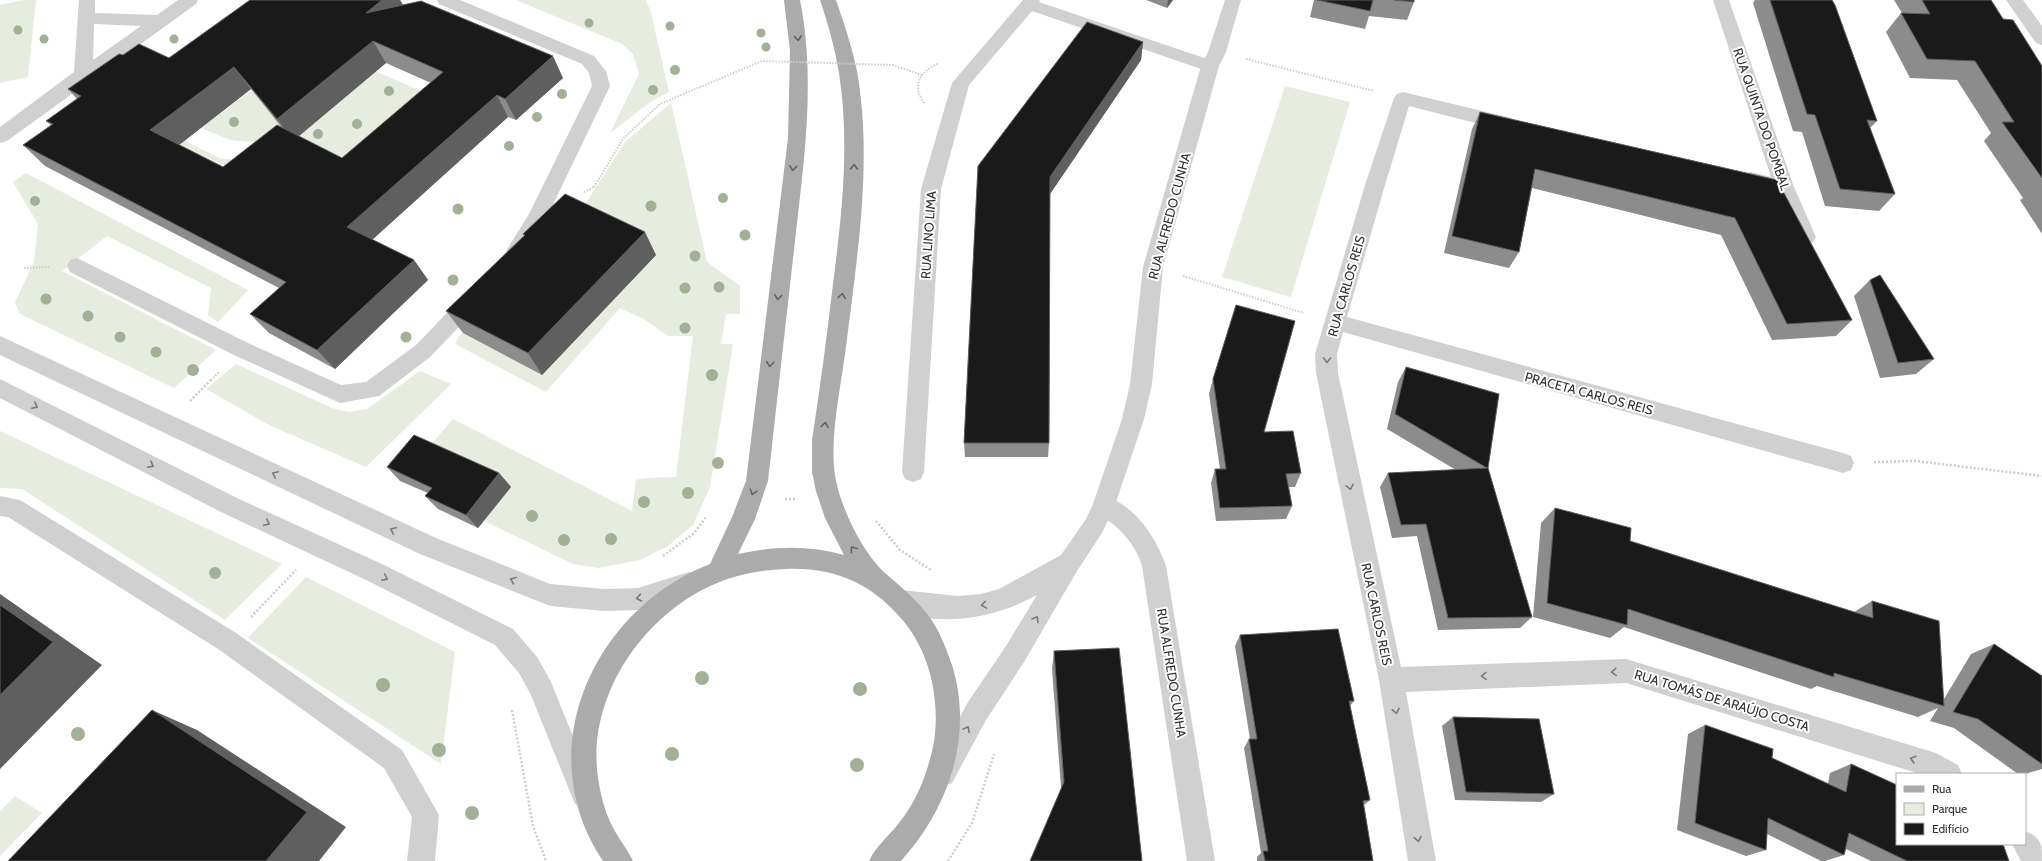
<svg xmlns="http://www.w3.org/2000/svg" width="2042" height="861" font-family="Cabin,sans-serif">
	<style>
		.green { fill: #e6ecdf }
		.lines { fill: none; stroke-linecap: round; stroke-linejoin: round }
		.path-far1 { stroke: #cdcdcd; stroke-width: 2; stroke-dasharray: 1.5 1.5; stroke-linecap: butt }
		.path { stroke: #cdcdcd; stroke-width: 2.5; stroke-dasharray: 2 2; stroke-linecap: butt }
		.service { fill: #d0d0d0; fill-rule: evenodd }
		.minor { fill: #d0d0d0; fill-rule: evenodd }
		.tertiary { fill: #d0d0d0; fill-rule: evenodd }
		.primary { fill: #ababab; fill-rule: evenodd }
		.path-bridge { stroke: #cdcdcd; stroke-width: 2; stroke-dasharray: 1.5 1.5; stroke-linecap: butt }
		.tree { fill: #a2b095 }
		.wall { fill: #8c8c8c; fill-rule: evenodd }
		.shaded-wall { fill: #5f5f5f }
		.building { fill: #1a1a1a; stroke: #5f5f5f; fill-rule: evenodd }
		.oneway { stroke: #636363 }
		.oneway2 { stroke: #7a7a7a }
		.labels { text-anchor: middle; stroke-width: 4; stroke-linejoin: round; paint-order: stroke }
		.street-label { font-size: 13px; fill: #333; stroke: #fff }
	</style>
	<rect width="100%" height="100%" fill="#fff"/>
	<!-- green -->
	<g class="green">
		<polygon points="24,0 36,0 28,77 0,83 0,5"/>
		<polygon points="516,0 646,0 651,13 669,92 652,101 610,133 639,74 633,54 622,44"/>
		<polygon points="313,44 435,97 313,206 129,122 134,115 219,158 270,164 293,146 230,140 201,128"/>
		<polygon points="1285,86 1350,102 1291,297 1222,277"/>
		<polygon points="671,103 707,262 740,286 740,314 726,314 721,344 733,344 710,487 693,525 668,546 640,560 598,568 573,564 484,521 510,486 427,449 453,419 632,511 636,480 645,478 676,477 693,336 668,336 644,319 620,308 546,392 455,344 458,337 463,333 542,375 577,217 625,142"/>
		<polygon points="26,173 248,290 218,322 208,315 211,288 107,236 62,271 216,350 174,388 20,314 15,302 34,262 38,224 13,182"/>
		<polygon points="236,364 332,408 349,412 367,409 420,371 451,384 366,467 271,426 206,389"/>
		<polygon points="0,431 282,564 225,620 22,489 0,488"/>
		<polygon points="306,577 455,652 441,764 248,638"/>
		<polygon points="15,796 42,813 0,856 0,811"/>
	</g>
	<g class="lines">
		<!-- path-far1 -->
		<g class="path-far1">
			<polyline points="1246,59 1374,91"/>
			<path d="M924 103C911 84 920 72 939 63"/>
			<polyline points="584,192 594,187"/>
			<polyline points="24,268 49,267"/>
			<polyline points="1183,276 1304,313"/>
			<polyline points="211,380 219,372"/>
		</g>
		<!-- path -->
		<g class="path">
			<polyline points="190,401 212,379"/>
			<polyline points="1874,462 1915,461 2042,476"/>
			<polyline points="785,499 796,499"/>
			<polyline points="876,521 900,550 931,570"/>
			<polyline points="663,556 694,533 706,517"/>
			<polyline points="251,617 296,570"/>
			<polyline points="512,710 533,826 546,861"/>
			<polyline points="948,861 972,823 994,754"/>
		</g>
		<!-- service -->
		<g class="service">
			<path d="M79 0H95V13L157 15 178 0H198L196 4 7 141 0 143V127L74 72ZM94 24 141 26 93 60Z"/>
			<polygon points="437,0 460,0 594,56 606,71 610,86 547,217 523,256 516,259 509,256 506,251 529,214 592,86 589,73 582,64 439,4"/>
			<polygon points="77,258 248,343 341,385 366,382 416,345 466,293 473,291 480,293 483,299 480,305 430,357 379,396 340,403 234,355 70,272 67,266 70,260"/>
			<polygon points="0,336 436,538 550,584 604,589 638,588 689,572 697,575 701,583 697,591 638,610 604,611 550,606 420,554 0,355"/>
			<polygon points="0,379 237,498 382,564 513,629 537,657 550,680 597,795 593,804 584,808 575,804 531,695 519,673 495,645 366,580 221,512 0,398"/>
			<polygon points="0,496 20,500 236,633 402,750 439,815 435,861 407,861 412,817 384,768 218,649 8,517 0,516"/>
		</g>
		<!-- minor -->
		<g class="minor">
			<polygon points="1023,0 1040,0 1039,2 1216,62 1219,66 1216,70 1210,72 1204,70 1032,11 969,85 941,189 924,472 921,479 913,482 905,479 902,472 921,189 952,83"/>
			<polygon points="1713,0 1729,0 1794,187 1816,237 1813,242 1806,245 1799,242 1777,192 1744,184 1742,179 1744,174 1751,172 1771,177"/>
			<polygon points="2006,0 2023,0 2042,26 2042,45 2036,43"/>
			<polygon points="1403,92 1507,117 1513,119 1516,124 1513,129 1507,131 1409,106 1385,185 1347,317 1843,453 1851,456 1854,463 1851,470 1843,473 1343,332 1337,354 1338,373 1401,667 1626,659 1936,753 1958,765 1962,774 1920,774 1626,683 1406,692 1436,861 1408,861 1379,680 1316,373 1315,354 1365,185 1394,98 1397,94"/>
			<path d="M1104 495C1136 507 1155 535 1166 566L1215 861H1187L1142 566C1137 549 1127 536 1113 524 1105 518 1097 515 1093 505L1096 498Z"/>
			<path d="M2025 831C2042 838 2042 844 2042 861H2021L2012 844H2025Z"/>
		</g>
		<!-- tertiary -->
		<path class="tertiary" d="M1225 0H1241L1226 52 1219 66 1163 267 1152 384 1144 419 1115 505 1102 533 1077 571 1024 662 986 720 952 783 943 787 934 783 930 774 934 765 968 702 1006 646 1037 595C993 619 941 628 892 609L889 601 892 593 901 590 958 596 981 594 999 589 1061 555 1086 519 1093 504 1122 419 1130 384 1143 267 1201 66 1208 52Z"/>
		<!-- primary -->
		<path class="primary" d="M784 0H800C816 80 804 160 795 241 786 321 777 401 768 481L755 519 738 554C774 546 809 545 844 555L825 518 816 491 812 472V440C820 388 827 336 833 284 842 214 850 143 839 73 835 48 828 24 820 0H836C844 23 852 47 857 71 873 162 857 257 846 347 841 387 828 442 836 481 842 510 863 553 885 573 901 587 915 598 928 615 939 629 946 648 952 665 974 735 949 808 901 861H869C876 846 889 836 899 823 918 799 928 772 934 742 940 701 931 656 905 623 873 584 836 567 785 569 759 570 734 575 710 586 638 620 584 703 599 784 602 801 607 818 616 833 622 843 628 851 633 861H603C529 751 593 610 710 564L732 517 746 481 788 138 790 51Z"/>
		<!-- path-bridge -->
		<polyline class="path-bridge" points="594,187 623,139 660,104 762,61 893,65 922,75"/>
	</g>
	<!-- trees -->
	<g class="tree">
		<circle cx="589" cy="23" r="4.5"/>
		<circle cx="670" cy="26" r="4.5"/>
		<circle cx="18" cy="30" r="4.5"/>
		<circle cx="761" cy="33" r="4.5"/>
		<circle cx="44" cy="39" r="4.5"/>
		<circle cx="174" cy="39" r="4.5"/>
		<circle cx="766" cy="47" r="4.5"/>
		<circle cx="675" cy="70" r="5"/>
		<circle cx="653" cy="90" r="5"/>
		<circle cx="389" cy="91" r="5"/>
		<circle cx="562" cy="94" r="5"/>
		<circle cx="537" cy="117" r="5"/>
		<circle cx="234" cy="122" r="5"/>
		<circle cx="357" cy="124" r="5"/>
		<circle cx="318" cy="134" r="5"/>
		<circle cx="509" cy="146" r="5"/>
		<circle cx="723" cy="198" r="5"/>
		<circle cx="35" cy="201" r="5"/>
		<circle cx="651" cy="206" r="5.5"/>
		<circle cx="458" cy="209" r="5.5"/>
		<circle cx="745" cy="235" r="5.5"/>
		<circle cx="695" cy="256" r="5.5"/>
		<circle cx="453" cy="280" r="5.5"/>
		<circle cx="719" cy="287" r="5.5"/>
		<circle cx="685" cy="288" r="5.5"/>
		<circle cx="46" cy="299" r="5.5"/>
		<circle cx="88" cy="316" r="5.5"/>
		<circle cx="685" cy="328" r="5.5"/>
		<circle cx="120" cy="337" r="5.5"/>
		<circle cx="406" cy="337" r="5.5"/>
		<circle cx="156" cy="352" r="5.5"/>
		<circle cx="193" cy="370" r="6"/>
		<circle cx="712" cy="375" r="6"/>
		<circle cx="718" cy="463" r="6"/>
		<circle cx="688" cy="493" r="6"/>
		<circle cx="644" cy="502" r="6"/>
		<circle cx="532" cy="516" r="6"/>
		<circle cx="611" cy="539" r="6"/>
		<circle cx="564" cy="540" r="6"/>
		<circle cx="215" cy="573" r="6"/>
		<circle cx="702" cy="678" r="7"/>
		<circle cx="383" cy="685" r="7"/>
		<circle cx="860" cy="689" r="7"/>
		<circle cx="78" cy="734" r="7"/>
		<circle cx="439" cy="750" r="7"/>
		<circle cx="672" cy="754" r="7"/>
		<circle cx="857" cy="765" r="7"/>
		<circle cx="472" cy="813" r="7"/>
	</g>
	<!-- wall -->
	<g class="wall">
		<path d="M250 0H400L403 5 563 78 516 120 508 117 372 240 414 260 428 280 335 369 269 333 250 314 279 288 45 166 23 145 51 125 46 121 77 99 68 89 123 55 169 58ZM386 63 431 83 342 158 299 136ZM251 89 282 128 223 167 179 145Z"/>
		<polygon points="1146,0 1173,0 1167,8"/>
		<polygon points="1314,0 1414,0 1414,2 1407,20 1369,16 1365,29 1310,17"/>
		<polygon points="1755,0 1832,0 1877,121 1870,128 1895,194 1879,211 1825,206 1802,132 1793,131 1753,3"/>
		<polygon points="1894,0 1991,0 2003,19 2042,66 2042,234 2020,200 2023,198 1984,141 1991,133 1957,80 1910,78 1886,32 1901,13 1902,13"/>
		<polygon points="1143,42 1141,60 1050,194 1049,443 1048,457 965,457 964,443 978,166"/>
		<polygon points="1480,112 1777,180 1852,320 1836,336 1772,340 1721,235 1532,188 1519,252 1509,268 1444,253 1472,129"/>
		<polygon points="523,234 656,255 542,375 463,333 446,311 524,236"/>
		<polygon points="1870,280 1934,359 1916,374 1880,378 1854,296"/>
		<polygon points="1406,367 1488,468 1532,617 1520,628 1438,630 1417,536 1392,538 1380,487 1388,473 1456,470 1387,429 1398,382"/>
		<polygon points="1213,379 1264,432 1301,473 1295,487 1289,487 1292,506 1286,519 1216,521 1211,483 1215,469 1220,469 1209,394"/>
		<polygon points="387,467 499,473 511,487 478,528 438,509 425,496 428,493 400,481"/>
		<polygon points="1555,508 1630,541 1854,612 1872,601 1944,699 1971,654 1994,644 2042,676 2042,769 2025,774 2018,774 1954,728 1930,721 1938,708 1918,717 1817,686 1811,689 1624,627 1610,638 1533,617 1541,523"/>
		<polygon points="1240,635 1354,701 1350,706 1370,800 1364,805 1373,861 1257,861 1257,857 1261,853 1244,748 1249,739 1250,739 1235,646"/>
		<polygon points="1054,651 1142,861 1061,787 1052,669"/>
		<polygon points="1453,717 1554,794 1541,802 1455,800 1442,726"/>
		<polygon points="1705,725 1772,758 1828,784 1830,773 1851,764 1897,844 2009,861 1871,861 1846,849 1844,855 1825,861 1821,861 1767,834 1766,850 1746,856 1677,830 1688,734"/>
	</g>
	<!-- shaded-wall -->
	<g class="shaded-wall">
		<polygon points="382,0 400,0 407,12 366,13"/>
		<polygon points="1168,0 1173,0 1167,8"/>
		<polygon points="373,41 386,63 293,141 277,119"/>
		<polygon points="1143,42 1141,60 1050,194 1050,177"/>
		<polygon points="553,56 563,78 516,120 505,99"/>
		<polygon points="234,67 251,89 170,152 150,130"/>
		<polygon points="497,95 508,117 363,248 347,227"/>
		<polygon points="645,232 656,255 542,375 528,353"/>
		<polygon points="414,260 428,280 335,369 317,350"/>
		<polygon points="499,473 511,487 478,528 466,515"/>
		<polygon points="0,594 102,665 0,769"/>
		<polygon points="152,710 197,730 346,827 319,861 266,861"/>
	</g>
	<!-- building -->
	<g class="building">
		<path d="M250 0H382L366 13 421 1 553 56 505 99 497 95 347 227 414 260 317 350 250 314 286 282 23 145 53 124 46 121 81 96 68 89 119 54 123 55 139 44 169 58ZM373 41 443 72 342 158 277 125 223 167 150 130 234 67 277 119Z"/>
		<polygon points="1317,0 1373,0 1370,11"/>
		<polygon points="1394,0 1414,0 1414,2"/>
		<polygon points="1770,0 1832,0 1835,5 1877,121 1867,120 1895,194 1840,189 1815,115 1807,114"/>
		<polygon points="1922,0 1991,0 2003,19 2013,20 2042,66 2042,178 2002,122 2014,122 1975,61 1927,59 1901,13 1930,14"/>
		<polygon points="1087,22 1143,42 1050,177 1049,443 964,443 978,166"/>
		<polygon points="1480,112 1777,180 1852,320 1787,324 1735,218 1535,169 1519,252 1452,236"/>
		<polygon points="565,194 645,232 528,353 446,311 525,235 523,234"/>
		<polygon points="1880,275 1934,359 1898,363 1870,280"/>
		<polygon points="1236,305 1295,321 1264,432 1293,431 1301,473 1286,474 1292,506 1220,508 1215,469 1226,469 1213,379"/>
		<polygon points="1406,367 1499,394 1488,468 1532,617 1448,618 1426,524 1401,525 1388,473 1487,468 1395,414"/>
		<polygon points="414,435 499,473 466,515 425,496 432,488 387,467"/>
		<polygon points="1555,508 1631,528 1630,541 1873,618 1872,601 1939,621 1944,706 1834,673 1834,677 1628,609 1627,625 1547,603"/>
		<polygon points="0,605 53,642 0,695"/>
		<polygon points="1338,629 1354,701 1349,701 1370,800 1363,801 1373,861 1265,861 1263,851 1268,851 1249,739 1257,739 1240,635"/>
		<polygon points="1994,644 2042,676 2042,764 1978,719 1953,712"/>
		<polygon points="1119,648 1142,861 1030,861 1064,782 1054,651"/>
		<polygon points="152,710 307,812 266,861 8,861"/>
		<polygon points="1453,717 1539,719 1554,794 1466,792"/>
		<polygon points="1705,725 1773,749 1772,758 1846,792 1851,764 1897,785 1897,844 2003,844 2009,861 1907,861 1849,833 1844,855 1768,818 1766,850 1695,823"/>
	</g>
	<!-- one-way arrows -->
	<defs><path id="oneway-chevron" d="M-2-3.5L2.5 0L-2 3.5" fill="none" stroke-width="1.6" stroke-linecap="round" stroke-linejoin="round"/></defs>
	<g class="oneway">
		<use href="#oneway-chevron" transform="translate(798 38) rotate(83)"/>
		<use href="#oneway-chevron" transform="translate(854 167) rotate(-89)"/>
		<use href="#oneway-chevron" transform="translate(793 168) rotate(96)"/>
		<use href="#oneway-chevron" transform="translate(842 296) rotate(-83)"/>
		<use href="#oneway-chevron" transform="translate(778 297) rotate(97)"/>
		<use href="#oneway-chevron" transform="translate(770 364) rotate(97)"/>
		<use href="#oneway-chevron" transform="translate(825 425) rotate(-83)"/>
		<use href="#oneway-chevron" transform="translate(753 492) rotate(108)"/>
		<use href="#oneway-chevron" transform="translate(853 549) rotate(-126)"/>
	</g>
	<g class="oneway2">
		<use href="#oneway-chevron" transform="translate(1327 360) rotate(91)"/>
		<use href="#oneway-chevron" transform="translate(35 406) rotate(27)"/>
		<use href="#oneway-chevron" transform="translate(151 465) rotate(27)"/>
		<use href="#oneway-chevron" transform="translate(275 474) rotate(-155)"/>
		<use href="#oneway-chevron" transform="translate(1350 487) rotate(78)"/>
		<use href="#oneway-chevron" transform="translate(267 523) rotate(25)"/>
		<use href="#oneway-chevron" transform="translate(393 530) rotate(-155)"/>
		<use href="#oneway-chevron" transform="translate(385 578) rotate(26)"/>
		<use href="#oneway-chevron" transform="translate(513 580) rotate(-158)"/>
		<use href="#oneway-chevron" transform="translate(639 598) rotate(168)"/>
		<use href="#oneway-chevron" transform="translate(984 605) rotate(171)"/>
		<use href="#oneway-chevron" transform="translate(1036 619) rotate(-59)"/>
		<use href="#oneway-chevron" transform="translate(1614 672) rotate(178)"/>
		<use href="#oneway-chevron" transform="translate(1484 676) rotate(178)"/>
		<use href="#oneway-chevron" transform="translate(1396 711) rotate(80)"/>
		<use href="#oneway-chevron" transform="translate(967 729) rotate(-62)"/>
		<use href="#oneway-chevron" transform="translate(1913 759) rotate(-163)"/>
		<use href="#oneway-chevron" transform="translate(1418 839) rotate(80)"/>
	</g>
	<g class="labels">
		<!-- street labels -->
		<g class="street-label">
			<text transform="translate(1762 119) rotate(71)" y="5">RUA QUINTA DO POMBAL</text>
			<text transform="translate(1169 216) rotate(-75)" y="5">RUA ALFREDO CUNHA</text>
			<text transform="translate(928 235) rotate(-86)" y="5">RUA LINO LIMA</text>
			<text transform="translate(1346 286) rotate(-74)" y="5">RUA CARLOS REIS</text>
			<text transform="translate(1589 393) rotate(15)" y="5">PRACETA CARLOS REIS</text>
			<text transform="translate(1377 614) rotate(78)" y="5">RUA CARLOS REIS</text>
			<text transform="translate(1172 673) rotate(81)" y="5">RUA ALFREDO CUNHA</text>
			<text transform="translate(1722 700) rotate(17)" y="5">RUA TOMÁS DE ARAÚJO COSTA</text>
		</g>
	</g>
	<!-- legend -->
	<rect x="1896" y="773" width="130" height="72" fill="#ffffff" stroke="#adadad"/>
	<rect x="1904" y="786" width="20" height="6" fill="#ababab" stroke="#adadad"/>
	<text x="1932" y="793" font-size="12" fill="#333333">Rua</text>
	<rect x="1904" y="803" width="20" height="12" fill="#e6ecdf" stroke="#adadad"/>
	<text x="1932" y="813" font-size="12" fill="#333333">Parque</text>
	<rect x="1904" y="823" width="20" height="12" fill="#1a1a1a" stroke="#adadad"/>
	<text x="1932" y="833" font-size="12" fill="#333333">Edifício</text>
</svg>
